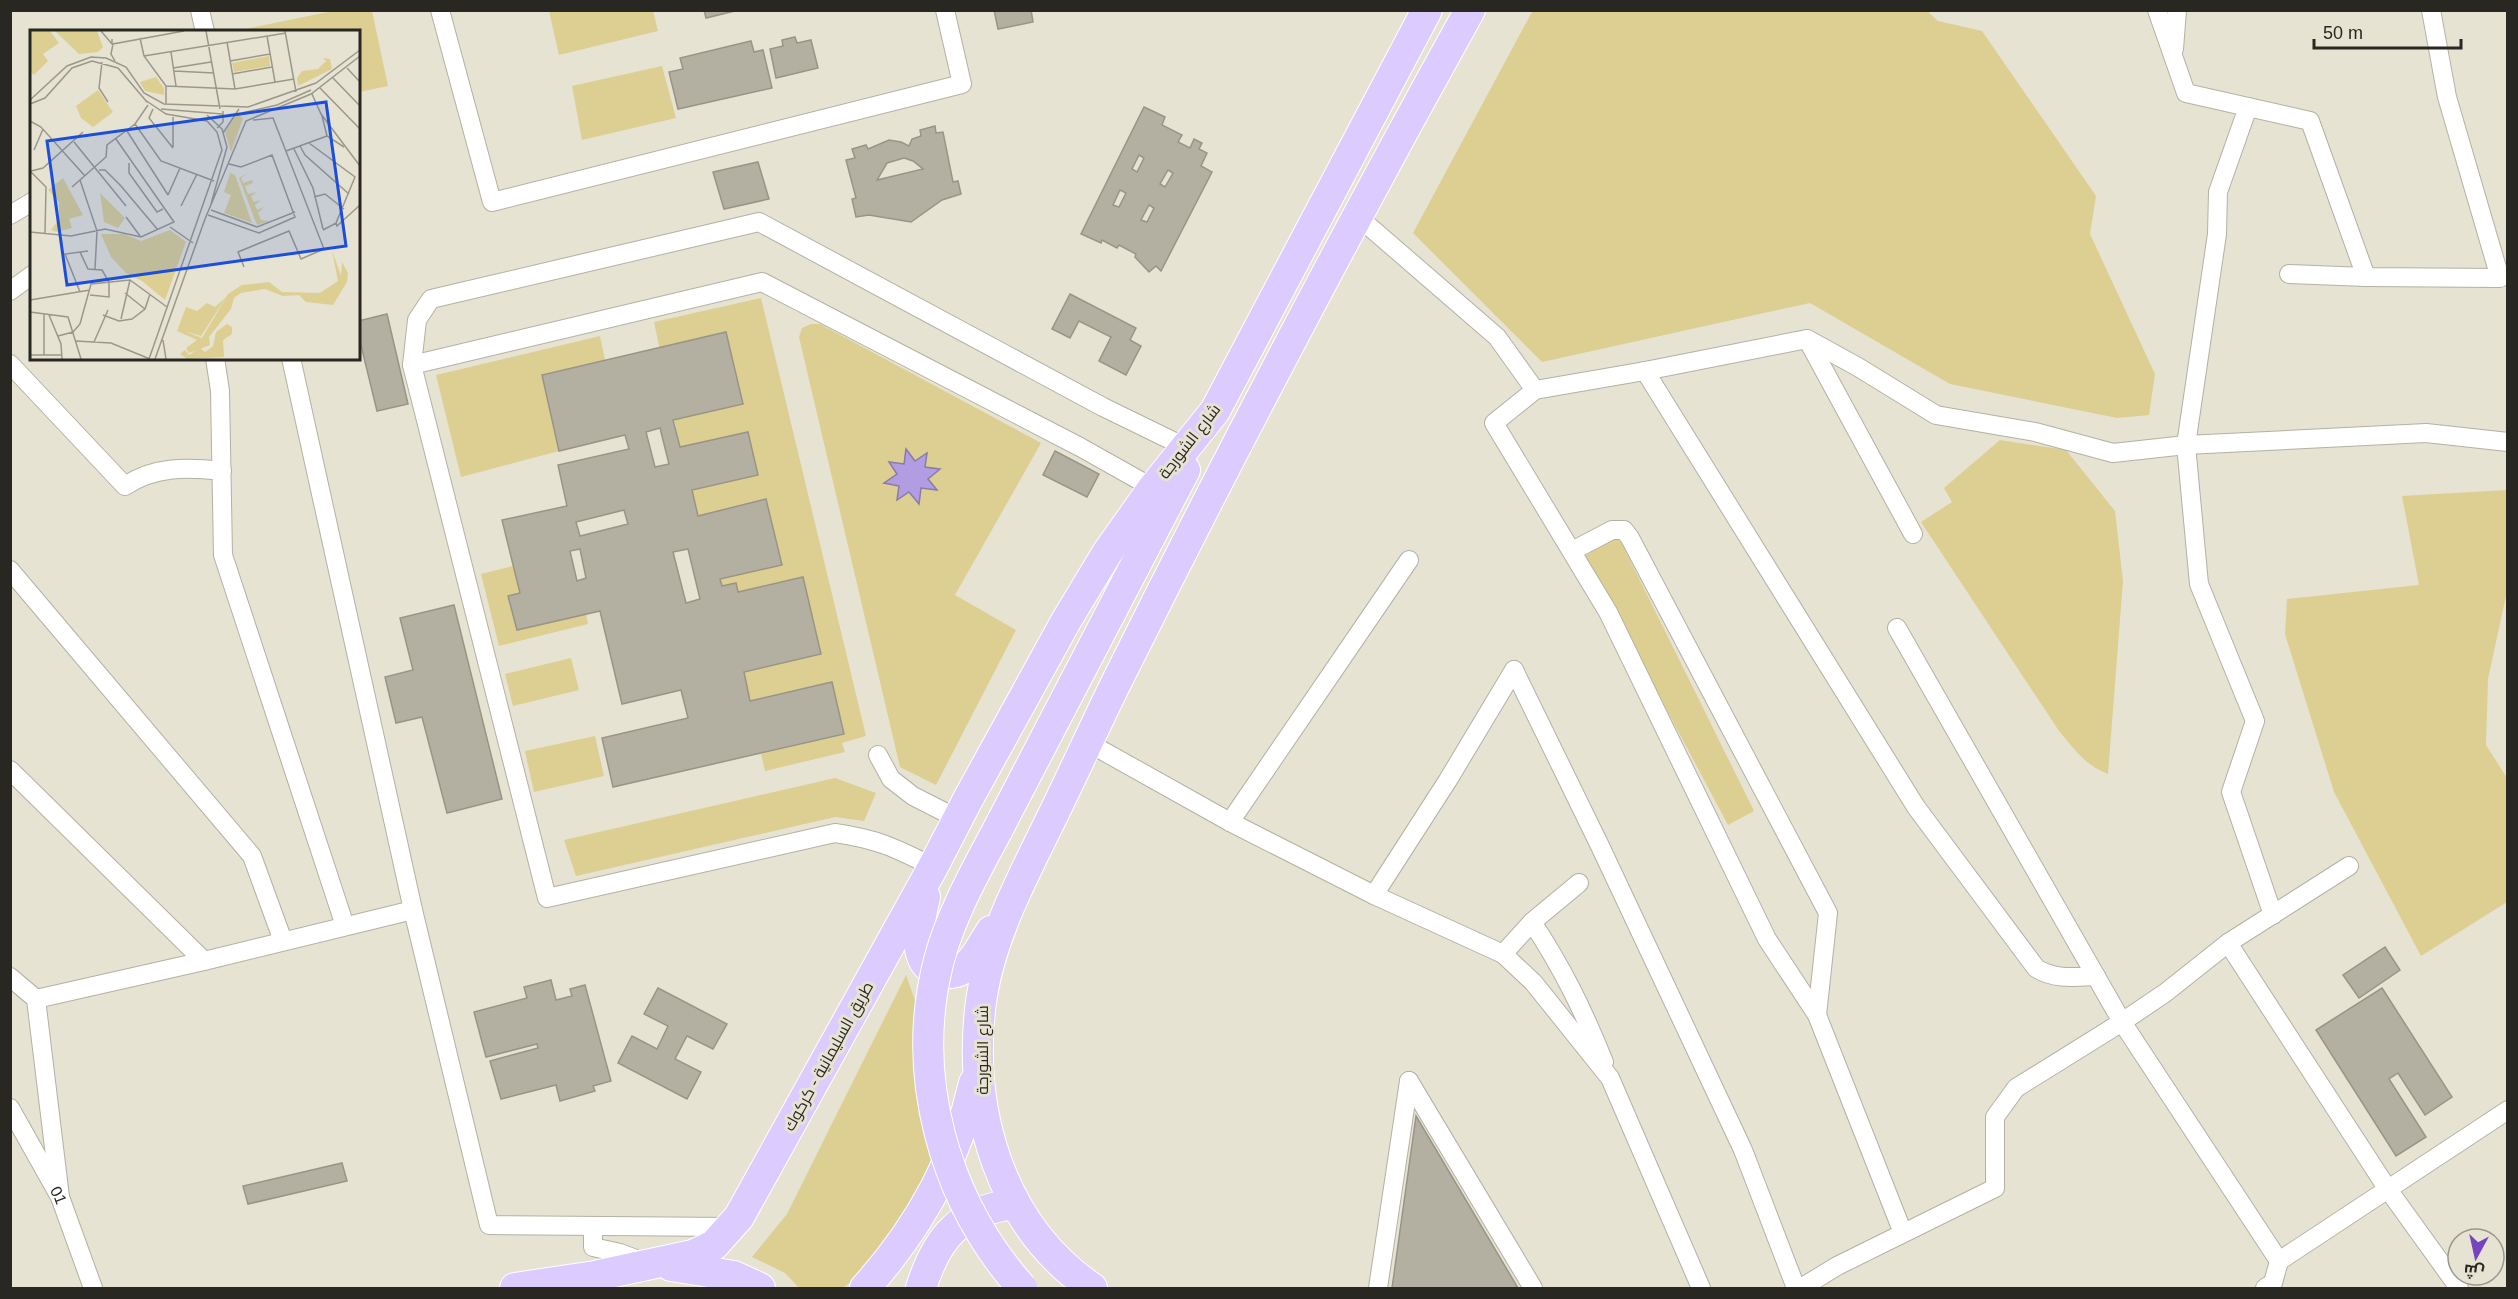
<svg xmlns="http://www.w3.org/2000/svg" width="2518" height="1299" font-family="Helvetica,Cairo,sans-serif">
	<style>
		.green { fill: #dccf91 }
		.water { fill: #b29de2; stroke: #897aa8; stroke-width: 1.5 }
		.building { fill: #b3b0a1; stroke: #989587; stroke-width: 1.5; fill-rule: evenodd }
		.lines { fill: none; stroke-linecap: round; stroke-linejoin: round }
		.minor-casing { stroke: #b4b1a2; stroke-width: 20 }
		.primary-casing { stroke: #fff; stroke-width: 32 }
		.minor { stroke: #fff; stroke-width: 18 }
		.primary { stroke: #dbcbfe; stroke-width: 30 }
		.primary-bridge-casing { stroke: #fff; stroke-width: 32; stroke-linecap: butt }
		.primary-bridge { stroke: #dbcbfe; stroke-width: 30 }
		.labels { text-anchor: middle; stroke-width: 6; stroke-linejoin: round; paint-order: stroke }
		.street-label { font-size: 16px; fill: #282721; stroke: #e6e3d3 }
		.inset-road { fill: none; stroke: #9a988c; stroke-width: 1.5 }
		.view { fill: #1d4ed8; fill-opacity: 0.15; stroke: #1d4ed8; stroke-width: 3 }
		.inset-edge { fill: none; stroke: #282721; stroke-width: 3 }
	</style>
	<rect width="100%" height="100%" fill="#e6e3d3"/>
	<!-- green -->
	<g class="green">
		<polygon points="1533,10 1926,10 1938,21 1982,31 2096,196 2090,234 2155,374 2149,415 2117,418 1950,384 1810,303 1542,362 1413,233"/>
		<polygon points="333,11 372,11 388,86 359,92 358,32 236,31"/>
		<polygon points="549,11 653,11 658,31 559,55"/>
		<polygon points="662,66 676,118 582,140 572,86"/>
		<polygon points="761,298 866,736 842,743 845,752 765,771 761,754 844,734 832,682 750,701 744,672 821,654 803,577 738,592 736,583 722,586 720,579 782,564 766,500 698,516 692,490 758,475 748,432 680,447 654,322"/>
		<polygon points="811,324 820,324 1041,443 955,595 1016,630 936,785 900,767 799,337 802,328"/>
		<polygon points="600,336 605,360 542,375 559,451 461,477 436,375"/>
		<path d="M2000 440 2066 450 2115 511 2123 581 2108 774C2086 766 2074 749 2059 731L1921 522 1952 502 1944 488Z"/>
		<polygon points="2507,490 2507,591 2488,679 2486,745 2507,778 2507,902 2421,956 2334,792 2285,634 2287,599 2419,585 2402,496"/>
		<polygon points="1618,536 1754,811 1728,825 1585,556"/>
		<polygon points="513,566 520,593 508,596 517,630 586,614 588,624 499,646 481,574"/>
		<polygon points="571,658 579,690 513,706 505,674"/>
		<polygon points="595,736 604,776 534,792 525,751"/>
		<polygon points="835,778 876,793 864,821 835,817 576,876 564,840"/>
		<polygon points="906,975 921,1017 933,1155 914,1199 889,1239 858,1276 843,1288 799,1288 785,1273 752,1257 787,1214"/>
	</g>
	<!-- water -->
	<polygon class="water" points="906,449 915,461 927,453 925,467 940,469 928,479 937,490 921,488 919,504 909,492 897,500 899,486 884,483 897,474 889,462 904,464"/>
	<!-- building -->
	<g class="building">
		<polygon points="704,10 739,10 706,18"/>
		<polygon points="994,10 1031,10 1033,22 998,29"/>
		<polygon points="795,37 797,43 811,40 818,68 776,78 770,49 783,46 782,40"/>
		<polygon points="751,41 754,52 763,50 772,88 678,109 669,72 683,69 680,58"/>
		<path d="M1144 107 1165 117 1162 125 1182 135 1178 142 1190 148 1194 139 1202 143 1199 149 1207 153 1201 166 1212 172 1161 271 1156 266 1149 272 1135 257 1136 254 1119 245 1117 248 1102 240 1101 243 1081 234ZM1139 155 1144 158 1137 172 1132 169ZM1168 170 1173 173 1165 187 1160 184ZM1120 190 1126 193 1119 207 1113 205ZM1149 205 1154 208 1147 222 1141 220Z"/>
		<path d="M935 126 936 133 943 132 953 182 958 181 961 194 942 200 911 222 869 215 856 217 852 199 856 198 846 160 855 158 852 149 866 145 868 149 889 140 901 142 909 146 912 139 921 136 920 130ZM904 158 913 161 923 169 877 180 887 163Z"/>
		<polygon points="758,162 769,199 724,209 713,172"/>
		<polygon points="1070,294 1136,328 1130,340 1141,346 1126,375 1099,361 1111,337 1079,321 1070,338 1052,329"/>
		<polygon points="387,314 408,404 377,411 358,333 358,321"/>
		<path d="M726 332 743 404 673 420 680 447 748 432 758 475 692 490 698 516 766 499 782 565 720 579 722 586 736 583 738 592 803 577 821 654 744 672 750 701 832 682 844 734 613 787 602 738 688 718 681 690 622 704 600 611 517 630 508 596 520 593 502 520 567 506 558 465 629 449 625 435 559 451 542 375ZM660 428 669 464 655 467 646 432ZM624 510 628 524 580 536 576 522ZM580 549 586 578 577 581 570 551ZM688 549 700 599 686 603 673 552Z"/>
		<polygon points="1055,451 1099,474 1087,497 1043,475"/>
		<polygon points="454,605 502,799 447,813 422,717 396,723 385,677 413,670 400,618"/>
		<polygon points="2385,947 2400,970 2359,998 2343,975"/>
		<polygon points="551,980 556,1000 572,996 570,989 585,985 611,1081 593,1086 595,1091 560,1101 556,1085 501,1099 490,1061 538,1048 537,1044 486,1057 474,1012 527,998 524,987"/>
		<polygon points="658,988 727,1024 713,1049 687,1036 675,1059 701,1072 687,1099 618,1063 632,1036 657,1049 668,1026 644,1014"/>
		<polygon points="2382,988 2452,1097 2425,1115 2398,1073 2389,1079 2426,1137 2396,1156 2316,1030"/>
		<polygon points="1416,1116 1518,1288 1392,1288"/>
		<polygon points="342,1163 347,1181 248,1204 243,1186"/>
	</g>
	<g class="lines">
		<defs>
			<g id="minor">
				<polyline points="200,10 205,32"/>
				<polyline points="440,10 492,202 962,84 945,10"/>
				<polyline points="2157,10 2186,93 2310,121 2366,277"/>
				<polyline points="2174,49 2177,10"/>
				<polyline points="2248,107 2218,192 2217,234 2186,445 2199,584 2255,721 2231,792 2273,915"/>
				<polyline points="10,215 32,202"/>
				<polyline points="1356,215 1497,337 1535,390"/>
				<polyline points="2289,274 2366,277 2500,278 2447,97 2431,10"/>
				<polyline points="10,291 32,275"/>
				<polyline points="1807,339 1913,534"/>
				<polyline points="215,358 220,391 223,555 345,926"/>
				<polyline points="291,358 413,910 489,1225 731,1227"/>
				<path d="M10 364 125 486C155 466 187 467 222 471"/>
				<polyline points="412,365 762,282 1080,447 1153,488"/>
				<path d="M1645 371 1916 807 2036 968C2054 980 2076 977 2096 976"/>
				<polyline points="1572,551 1612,530 1624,530 1630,538 1828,913 1817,1015"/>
				<polyline points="10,570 252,856 283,941"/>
				<polyline points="1897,628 2122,1022 2279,1261"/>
				<polyline points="1514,670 1600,846 1743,1150 1796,1288"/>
				<polyline points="1087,742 1230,822 1374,895 1503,954 1533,982 1610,1078 1701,1288"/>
				<polyline points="878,755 891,779 913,796 958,819"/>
				<polyline points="10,770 204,961"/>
				<polyline points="1230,822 1409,560"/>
				<path d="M933 867C896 848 877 839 835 833L547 898 412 365 417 320 431 299 759 222 1103 407 1185 447"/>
				<polyline points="1374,895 1448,780 1514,670"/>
				<path d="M1532 922C1563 969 1583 1010 1604 1062"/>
				<polyline points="2228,943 2387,1188 2459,1288"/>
				<polyline points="1503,954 1532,922 1579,883"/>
				<polyline points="10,977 36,999 60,1197"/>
				<polyline points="36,999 204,961 413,910"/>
				<polyline points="1409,1081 1533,1288"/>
				<path id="s1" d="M10 1108 60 1197 93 1288"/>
				<polyline points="593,1226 593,1247 620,1253 646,1263"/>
				<polyline points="1903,1233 1817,1015 1767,939 1608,612 1494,423 1535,390 1645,371 1807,339 1858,367 1936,415 2035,432 2113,453 2186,445 2426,433 2508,442"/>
				<polyline points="1378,1288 1409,1081"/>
				<polyline points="1801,1288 1837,1266 1995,1188 1995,1117 2016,1088 2122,1022 2165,993 2228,943 2349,866"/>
				<polyline points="2265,1288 2273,1283 2279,1261 2508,1110"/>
			</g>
			<g id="primary">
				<polyline points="997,831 1185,470"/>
				<path d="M925 897C920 917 909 966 940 972 948 974 956 973 963 969 975 961 983 943 991 931"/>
				<polyline points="671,1266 734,1276 760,1288"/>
				<polyline points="515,1288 595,1276 693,1255 714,1245 739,1217 933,867 967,801 1066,621 1107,553 1153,488 1215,411 1427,10"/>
				<path d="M865 1288C919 1228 956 1162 974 1083"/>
				<path d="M921 1288C937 1237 959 1211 1014 1204"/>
				<path d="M1092 1288C1000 1225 967 1110 981 1002 990 936 1024 875 1053 815 1074 772 1094 728 1115 685 1228 458 1346 233 1470 10"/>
			</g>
		</defs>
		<!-- minor casing -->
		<use href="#minor" class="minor-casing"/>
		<!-- primary casing -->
		<use href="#primary" class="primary-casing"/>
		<!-- minor -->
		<use href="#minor" class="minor"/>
		<!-- primary -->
		<use href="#primary" class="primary"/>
		<defs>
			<path id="primary-bridge" d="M997 831C975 872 951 915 939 960 909 1076 944 1200 1022 1288"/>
		</defs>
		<!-- primary-bridge casing -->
		<use href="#primary-bridge" class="primary-bridge-casing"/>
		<!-- primary-bridge -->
		<use href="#primary-bridge" class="primary-bridge"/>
	</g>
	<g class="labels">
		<!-- street labels -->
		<g class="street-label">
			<text transform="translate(1189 441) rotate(-52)" y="6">شارع الشورجة</text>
			<text transform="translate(982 1050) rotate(-90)" y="6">شارع الشورجة</text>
			<text transform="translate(828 1056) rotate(-61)" y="6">طريق السليمانية - كركوك</text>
			<text dy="6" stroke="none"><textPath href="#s1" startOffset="100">01</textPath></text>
		</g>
	</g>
	<!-- overview -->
	<g transform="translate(30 30)">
		<rect width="330" height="330" fill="#e6e3d3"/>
		<path d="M0 1H20L29 13 13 24 18 31 4 45 0 42ZM25 1H67L73 17 68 22 49 24ZM239 26 240 36 204 42 202 33ZM293 28 300 29 302 39 268 56 267 48 272 41 288 39 296 31ZM126 47 134 58V65L115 61 110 52ZM68 60 83 82 63 97 51 88 46 76ZM207 84 213 88 201 122 195 102ZM219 142 211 148 213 153 222 150 223 153 215 156 218 164 227 162 221 166 224 172 231 170 225 175 227 180 234 177 228 183 231 190 239 191 227 195 209 148ZM200 143 205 145 222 193 194 183 201 165 194 162ZM33 148 53 185 39 189 42 198 26 202 21 200 29 189V172L18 160ZM70 163 95 188 88 198 74 192ZM140 200 156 212 135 270 112 251 96 243 81 227 71 204H94L111 211ZM302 220 311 246 312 232 318 243 317 252 303 275 276 272 269 265 253 266 235 259 211 263 204 268 201 279 179 307 180 315 159 323 156 318 167 310 147 301 156 277 167 281 177 273 185 277 196 267 171 306 154 301 172 308 198 264 212 255 239 252 252 262 290 263 308 251ZM197 294 202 297V304L193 310 194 327 157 329 150 324 155 320 159 325 170 318 175 322 183 316 186 302Z" fill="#dccf91"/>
		<path class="inset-road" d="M71 1 82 14V9M176 1 190 79M255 1 266 62M237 6 245 52M110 8 114 26 136 56V74M197 12 205 59M141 22 146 56M114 26 256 3M85 31 81 24 83 14 154 1M200 31 240 24M72 32 69 58 78 72M143 38 181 32M317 38 330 52M144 41 184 43M202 44 242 37M303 48 330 76M136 56 205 59 264 49M290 58 330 99M282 64 291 84 330 136M0 70 37 36 61 27 76 28 96 37 114 63 134 74 218 77 286 53 330 20M115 70 136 84 177 91 187 102 192 120 119 329M0 74 15 68 42 38 62 31 88 38 117 72M123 79 119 88 143 118M131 79 192 84M212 83 247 75 281 60M177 85 192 99 197 117 181 174M292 86 297 106 314 117M0 91 11 97 55 146M105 94 131 131 184 151M187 98 193 92V81M97 101 138 165M193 103 209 79M44 112 96 176M279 113 325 147 306 193M270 116 275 125 319 164M143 117V87M264 119 283 158 293 199M4 120 13 99M256 121 297 106M99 133V143L127 182 133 179M69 140H75L91 156 128 200M0 141 16 157 15 203M1 141 13 138 53 102M50 150 67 201 65 239M42 157 76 127 77 115 105 94 118 75M138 165 150 138M284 167 295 164 314 179M151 176 167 144M181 180 227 197 265 182M178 185 229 203 265 187 242 125 211 137 199 134M96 187 110 206M140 197 163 213M293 200 306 193 307 196 330 175M0 202 41 206 75 199 111 207 144 192 86 109M50 222 58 239 72 240 79 252V267L60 265M214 237 208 222 259 201 271 229 294 219 243 88 223 90M50 262 35 224 58 221M95 263 115 279M0 270 60 260M0 282 38 287 51 329M19 285 31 314 32 329M73 285 89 291 102 289 115 279 120 264M91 289 100 250M28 306 43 302 50 294 61 254 100 250 137 277M133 310 136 329M46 311 81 313 120 329M64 312 78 280M0 325H32M14 325V284M125 329 175 189 216 91 281 64 330 26"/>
		<path class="view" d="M296 72 316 216 37 255 17 111Z"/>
		<rect width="330" height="330" class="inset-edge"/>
	</g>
	<!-- border -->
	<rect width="2518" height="1299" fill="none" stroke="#282721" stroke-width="24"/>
	<!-- north arrow -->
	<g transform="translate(2476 1257) rotate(188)"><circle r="28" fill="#e6e3d3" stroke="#9a988c" stroke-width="1.5"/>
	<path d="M0-4.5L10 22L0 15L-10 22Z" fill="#7445bd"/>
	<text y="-9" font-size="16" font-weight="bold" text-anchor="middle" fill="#282721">ش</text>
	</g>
	<!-- scale -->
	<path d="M2314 39v9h147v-9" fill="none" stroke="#282721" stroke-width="3"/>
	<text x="2323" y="39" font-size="18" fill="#282721" stroke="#e6e3d3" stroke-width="4.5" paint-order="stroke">50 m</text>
</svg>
